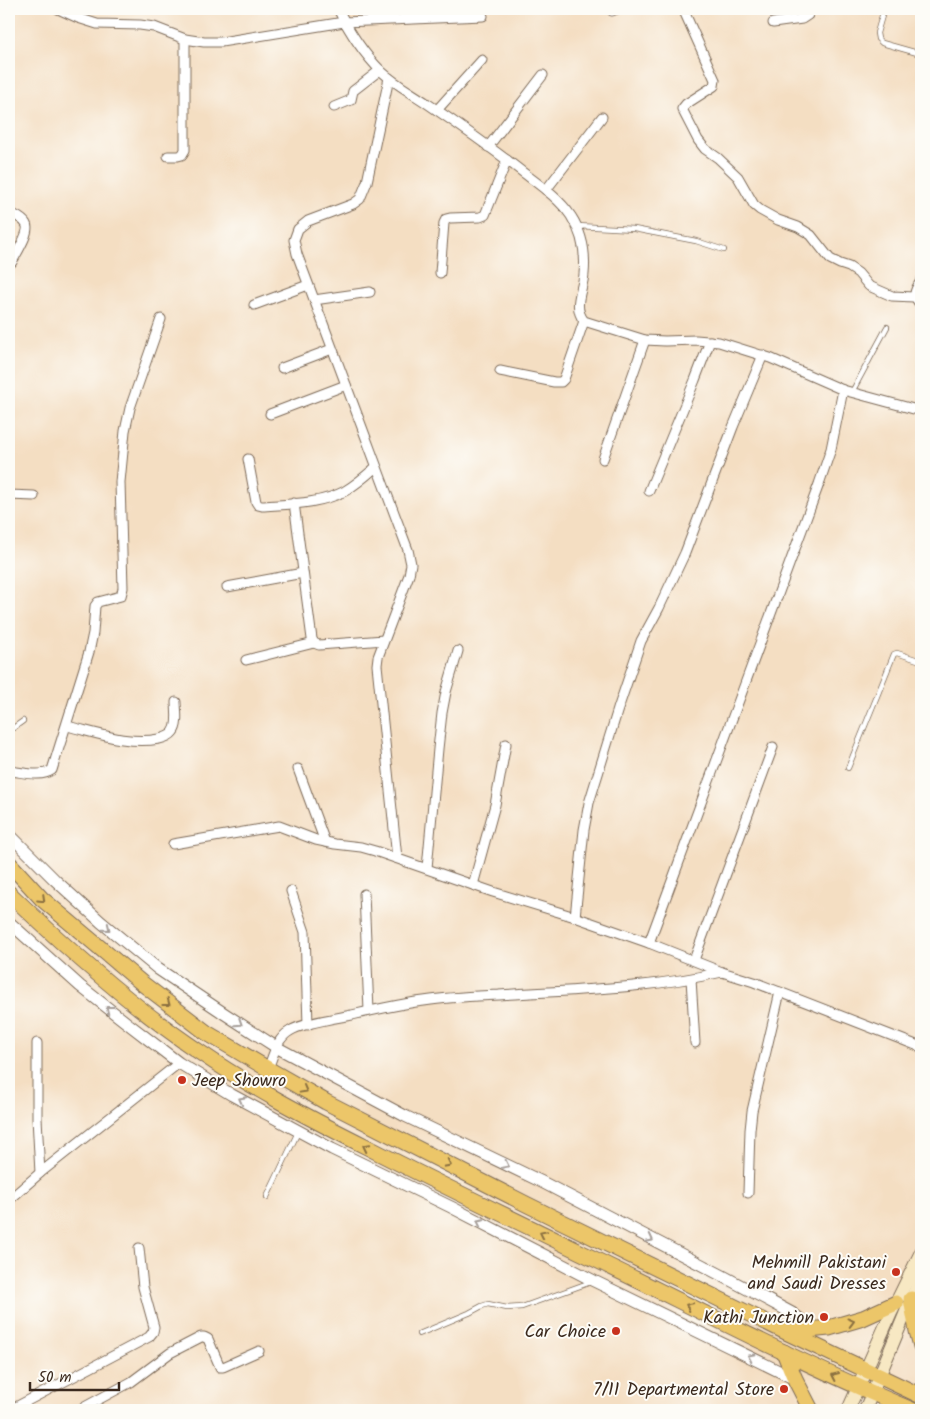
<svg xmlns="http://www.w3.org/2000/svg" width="930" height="1419" font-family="Kalam,sans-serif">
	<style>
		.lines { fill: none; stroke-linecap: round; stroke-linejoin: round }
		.service-casing { stroke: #7c6957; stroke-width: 6 }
		.minor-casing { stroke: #7c6957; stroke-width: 11 }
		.tertiary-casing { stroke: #7c6957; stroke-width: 13 }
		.secondary-casing { stroke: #7c6957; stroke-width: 14 }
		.trunk-casing { stroke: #7c6957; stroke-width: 17 }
		.service { stroke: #fff; stroke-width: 4.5 }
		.minor { stroke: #fff; stroke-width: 9 }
		.tertiary { stroke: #fff; stroke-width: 11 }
		.secondary { stroke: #f7e8c3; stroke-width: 12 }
		.trunk { stroke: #ecc669; stroke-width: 15 }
		.oneway { stroke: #8b7040 }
		.oneway2 { stroke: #a79f9a }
		.poi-dot { fill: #c8321e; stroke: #fdfcf7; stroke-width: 2 }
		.labels { text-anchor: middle; stroke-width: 4; stroke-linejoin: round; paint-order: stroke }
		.poi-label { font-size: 18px; fill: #3b2a1e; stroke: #fdfcf7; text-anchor: end }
	</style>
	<rect width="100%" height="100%" fill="#fdfcf7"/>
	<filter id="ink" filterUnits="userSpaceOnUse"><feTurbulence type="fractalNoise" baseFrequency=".02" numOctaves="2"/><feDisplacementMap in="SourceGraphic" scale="10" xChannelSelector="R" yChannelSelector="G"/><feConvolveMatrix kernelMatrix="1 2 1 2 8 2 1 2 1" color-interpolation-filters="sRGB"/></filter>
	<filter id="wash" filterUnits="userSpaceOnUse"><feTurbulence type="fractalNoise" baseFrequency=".0096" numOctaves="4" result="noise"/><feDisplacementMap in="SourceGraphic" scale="20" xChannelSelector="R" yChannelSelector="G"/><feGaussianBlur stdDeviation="1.12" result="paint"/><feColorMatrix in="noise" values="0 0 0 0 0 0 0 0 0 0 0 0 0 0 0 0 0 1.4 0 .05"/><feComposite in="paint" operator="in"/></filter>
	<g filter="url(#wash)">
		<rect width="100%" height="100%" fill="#f4dec2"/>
	</g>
	<g filter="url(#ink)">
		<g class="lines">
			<defs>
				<g id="service">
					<polyline points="884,9 877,33 878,39 882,43 921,54"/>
					<polyline points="577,226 634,229 696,241 724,250"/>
					<polyline points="852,392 887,327"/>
					<polyline points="9,731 23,721"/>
					<polyline points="848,768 894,654 897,653 921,661"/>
					<polyline points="267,1197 298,1132"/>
					<polyline points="419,1334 469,1313 482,1306 488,1304 507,1308 522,1307 591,1282"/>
				</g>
				<g id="minor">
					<polyline points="58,9 78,18 97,24 140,25 154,27 185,39 204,42 221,42 344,22 483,16"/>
					<path d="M338 9C349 31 364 54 381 71 395 84 412 93 428 104 459 125 490 147 520 170 538 184 558 197 571 216 582 233 586 254 584 274 583 290 572 306 584 321L645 340 665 341 696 340 719 342 770 358 843 390 921 411"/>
					<polyline points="683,9 715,80 714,86 686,104 682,109 698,140 705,149 718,158 738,177 754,205 760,210 778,220 798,227 811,235 830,259 840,264 849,267 858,273 869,286 892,296 914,297"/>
					<polyline points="612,11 617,9"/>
					<polyline points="773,23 802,19 808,15 808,9"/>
					<polyline points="389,78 367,182 360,199 353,204 308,221 298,229 294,240 297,254 408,550 411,564 409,575 378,657 377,665 397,858"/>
					<polyline points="334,107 351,100 353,91 380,70"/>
					<polyline points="437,110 482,60"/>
					<polyline points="488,147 543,75"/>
					<polyline points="168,156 178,156 182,155 185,150 185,39"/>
					<polyline points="546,190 602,117"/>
					<path d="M9 212C14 215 23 218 26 224 31 231 16 254 12 262"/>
					<polyline points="440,273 444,223 446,219 450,218 480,217 485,215 507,160"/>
					<path d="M921 281C914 291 912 296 921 305"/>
					<polyline points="314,300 370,292"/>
					<polyline points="254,305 308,285"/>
					<polyline points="282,368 332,349"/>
					<polyline points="500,371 554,382 561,382 564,379 584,321"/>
					<polyline points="270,414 346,385"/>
					<path d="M248 459 256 502 258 505 262 506C289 504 321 504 345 491 357 484 367 475 376 467"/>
					<polyline points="603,459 645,340"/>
					<polyline points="649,491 695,380 710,341"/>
					<polyline points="9,495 34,496"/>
					<polyline points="294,503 312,639 314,643 319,645 384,640"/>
					<polyline points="227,587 303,573"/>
					<polyline points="246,660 314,643"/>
					<path d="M67 726C97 733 128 745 159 739 164 738 170 736 173 732 179 725 176 710 176 702"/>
					<polyline points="298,769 325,842"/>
					<path d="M9 771C23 772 40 778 52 770L89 652 93 633 95 606 98 602 121 596 123 588 120 482 125 431 130 408 161 319"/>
					<polyline points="173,844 279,826 316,840 335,844 361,847 375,851 493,892 575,917 649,943 722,972 754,982 921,1047"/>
					<polyline points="427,868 438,749 442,713 446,692 458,651"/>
					<polyline points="473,885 495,805 506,744"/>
					<polyline points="291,891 305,932 308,1025"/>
					<polyline points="364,894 369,1011"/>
					<polyline points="575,917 584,830 589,803 618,709 641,641 659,608 685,553 733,427 763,355"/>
					<polyline points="649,943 819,484 831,449 843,390"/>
					<polyline points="694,960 773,747"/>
					<polyline points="691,979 695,1043"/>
					<polyline points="37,1043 37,1118 40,1173"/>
					<path d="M268 1069C273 1056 277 1038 290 1031 302 1023 337 1018 352 1015 378 1009 404 1003 431 1000 454 997 476 996 499 995 574 990 649 989 722 972"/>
					<polyline points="748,1193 750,1130 752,1111 780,992"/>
					<polyline points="9,1200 40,1173 179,1063"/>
					<polyline points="10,1410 149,1337 153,1332 154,1327 143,1287 139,1248"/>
					<polyline points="79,1410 131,1382 170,1353 201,1337 204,1337 208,1339 220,1367 223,1367 259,1351"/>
				</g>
				<g id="tertiary">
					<polyline points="9,834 55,880 101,922 158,969 225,1014 276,1047 405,1116 540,1181 721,1275 792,1313 814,1330"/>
					<polyline points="9,922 80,986 127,1023 179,1063 232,1095 332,1149 451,1207 594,1281 795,1379"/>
				</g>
				<g id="secondary">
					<polyline points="848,1410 891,1313 921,1252"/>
					<polyline points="865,1410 921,1276"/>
				</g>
				<g id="trunk">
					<polyline points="9,863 42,899 143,984 207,1033 268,1069 326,1102 526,1204 786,1332 921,1396"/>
					<path d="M9 893C68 950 130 1005 198 1051 252 1088 309 1118 367 1147 437 1183 509 1217 580 1252 690 1305 799 1363 912 1410"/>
					<polyline points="911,1299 917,1331 921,1346"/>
					<polyline points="787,1332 829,1328 863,1318 896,1303"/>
					<polyline points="784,1352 795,1379 811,1410"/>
				</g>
			</defs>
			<!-- service casing -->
			<use href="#service" class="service-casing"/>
			<!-- minor casing -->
			<use href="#minor" class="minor-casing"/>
			<!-- tertiary casing -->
			<use href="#tertiary" class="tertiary-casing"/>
			<!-- secondary casing -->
			<use href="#secondary" class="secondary-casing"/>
			<!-- trunk casing -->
			<use href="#trunk" class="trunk-casing"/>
			<!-- service -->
			<use href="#service" class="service"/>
			<!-- minor -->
			<use href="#minor" class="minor"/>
			<!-- tertiary -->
			<use href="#tertiary" class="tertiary"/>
			<!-- secondary -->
			<use href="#secondary" class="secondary"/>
			<!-- trunk -->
			<use href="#trunk" class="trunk"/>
		</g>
		<!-- one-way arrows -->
		<defs><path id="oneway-chevron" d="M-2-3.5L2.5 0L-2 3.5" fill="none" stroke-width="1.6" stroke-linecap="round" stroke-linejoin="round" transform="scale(1.25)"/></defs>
		<g class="oneway">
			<use href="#oneway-chevron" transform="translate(42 899) rotate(44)"/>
			<use href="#oneway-chevron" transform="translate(167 1003) rotate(37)"/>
			<use href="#oneway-chevron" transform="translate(304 1090) rotate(29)"/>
			<use href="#oneway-chevron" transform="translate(366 1147) rotate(-153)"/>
			<use href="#oneway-chevron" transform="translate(448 1164) rotate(27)"/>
			<use href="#oneway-chevron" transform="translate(543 1234) rotate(-154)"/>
			<use href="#oneway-chevron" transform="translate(689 1306) rotate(-154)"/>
			<use href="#oneway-chevron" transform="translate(851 1322) rotate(-15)"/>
			<use href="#oneway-chevron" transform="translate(835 1376) rotate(-155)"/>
		</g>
		<g class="oneway2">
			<use href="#oneway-chevron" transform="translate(107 928) rotate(39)"/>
			<use href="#oneway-chevron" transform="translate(109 1009) rotate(-142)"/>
			<use href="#oneway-chevron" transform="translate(239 1023) rotate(33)"/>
			<use href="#oneway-chevron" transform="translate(242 1100) rotate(-152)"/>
			<use href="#oneway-chevron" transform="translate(506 1165) rotate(26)"/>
			<use href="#oneway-chevron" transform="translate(480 1222) rotate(-153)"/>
			<use href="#oneway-chevron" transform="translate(650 1239) rotate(27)"/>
			<use href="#oneway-chevron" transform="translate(751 1357) rotate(-154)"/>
		</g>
	</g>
	<!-- markers -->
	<g class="poi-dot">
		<circle cx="182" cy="1080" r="5"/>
		<circle cx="896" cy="1272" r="5"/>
		<circle cx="824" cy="1317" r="5"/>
		<circle cx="616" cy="1331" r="5"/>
		<circle cx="784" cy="1389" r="5"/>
	</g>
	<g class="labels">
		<!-- poi labels -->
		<g class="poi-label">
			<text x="192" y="1086" text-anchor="start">Jeep Showro</text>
			<text x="886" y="1268">Mehmill Pakistani<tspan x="886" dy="21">and Saudi Dresses</tspan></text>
			<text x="814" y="1323">Kathi Junction</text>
			<text x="606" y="1337">Car Choice</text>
			<text x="774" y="1395">7/11 Departmental Store</text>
		</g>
	</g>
	<!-- margin -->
	<rect width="930" height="1419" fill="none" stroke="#fdfcf7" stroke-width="30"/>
	<!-- scale -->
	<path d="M30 1382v8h89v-8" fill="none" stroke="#3b2a1e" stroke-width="2.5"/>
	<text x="38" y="1382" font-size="15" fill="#3b2a1e" stroke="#fdfcf7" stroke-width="4" paint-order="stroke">50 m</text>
</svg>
